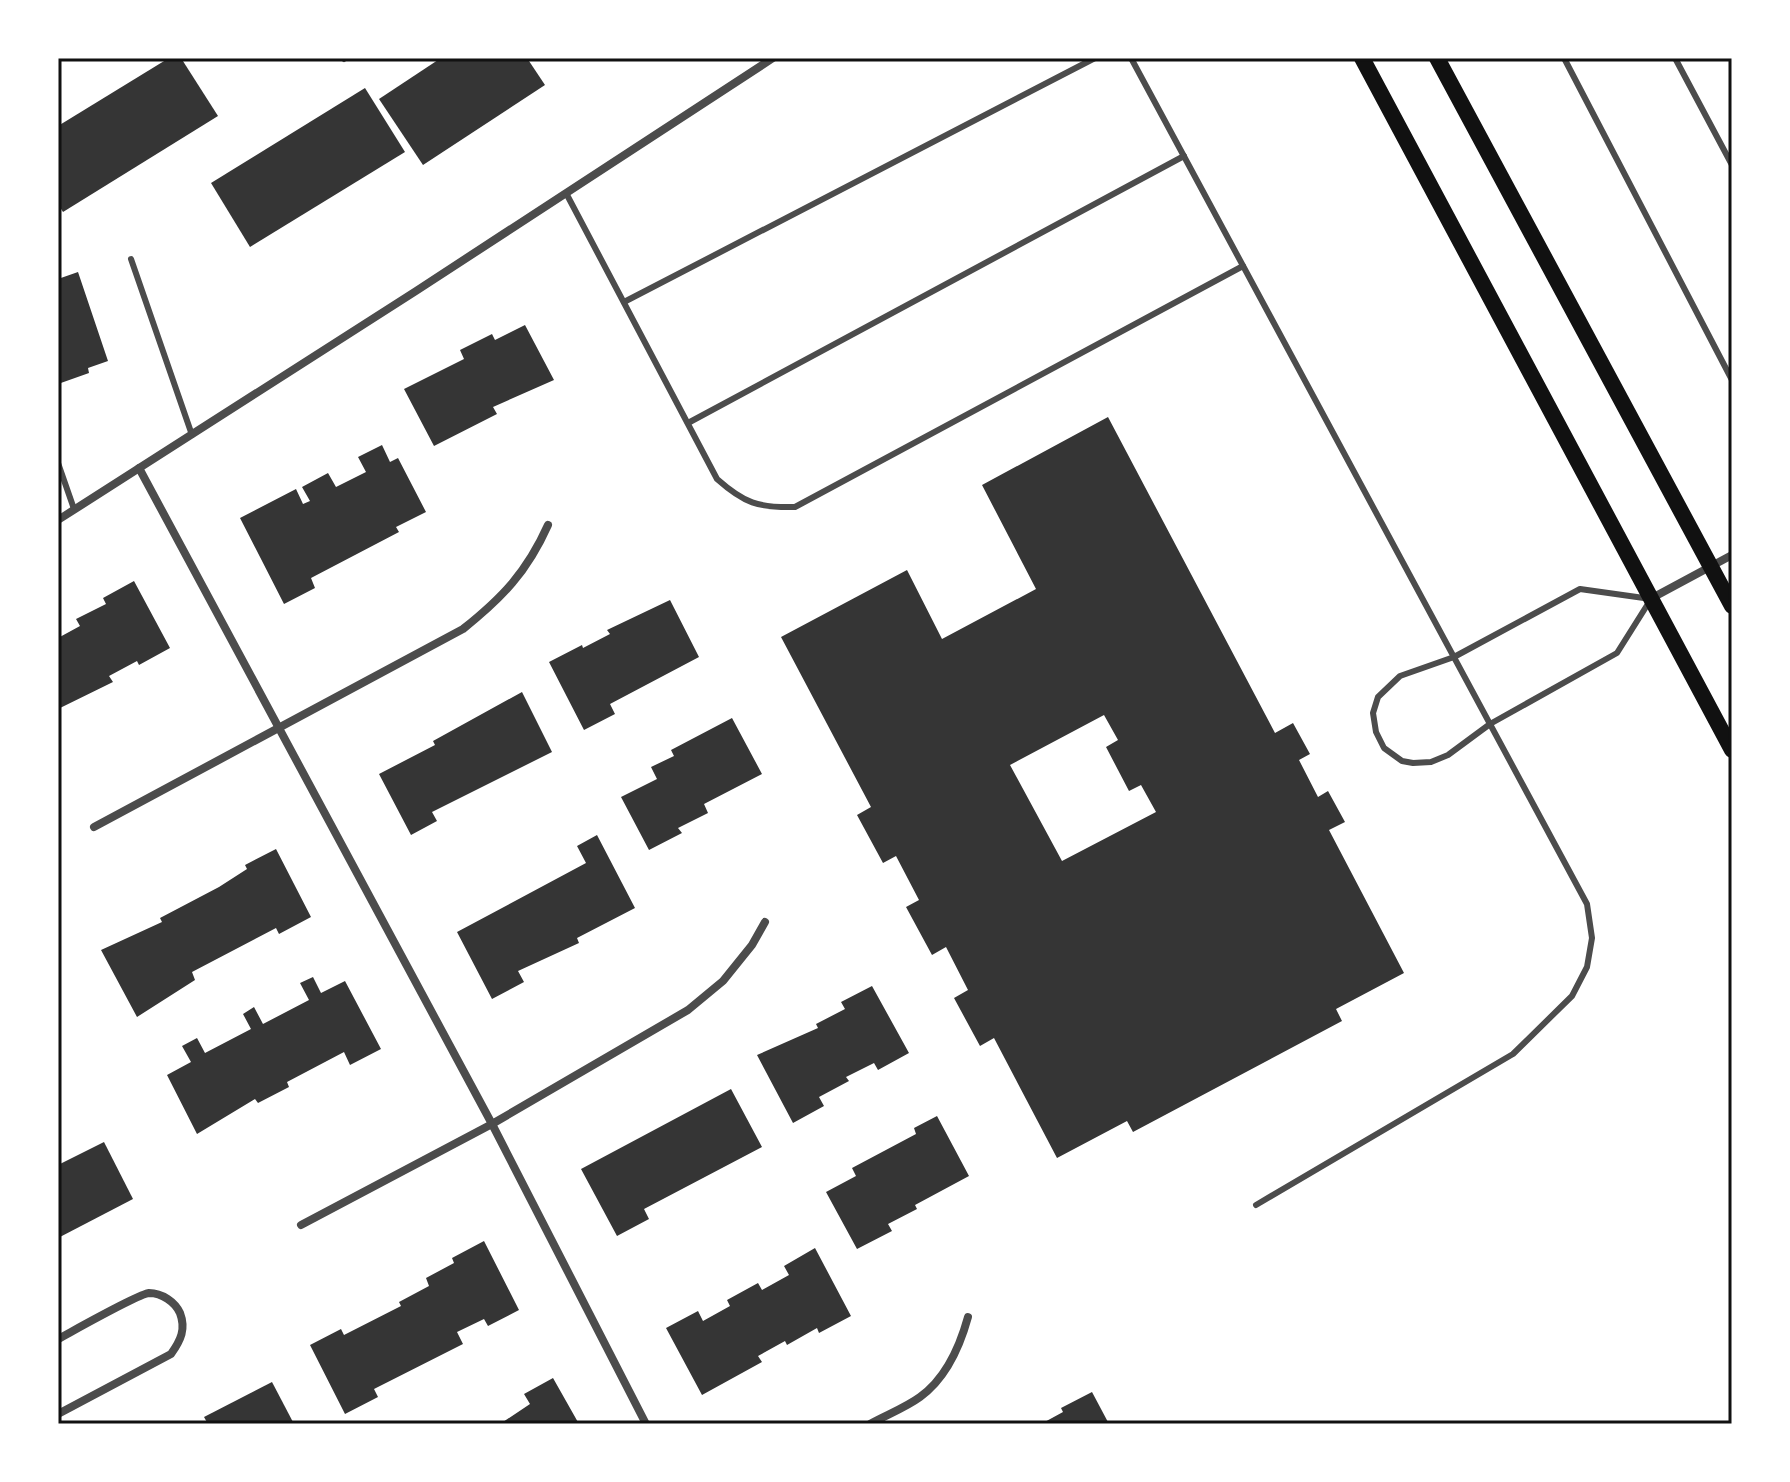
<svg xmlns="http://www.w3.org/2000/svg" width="1790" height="1482" font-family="Mulish,sans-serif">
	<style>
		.building { fill: #353535; fill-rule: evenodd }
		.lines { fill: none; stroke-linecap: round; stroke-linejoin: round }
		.service { stroke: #4c4c4c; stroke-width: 6 }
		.minor { stroke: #4c4c4c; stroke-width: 8 }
		.secondary { stroke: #111; stroke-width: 16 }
		.neatline { fill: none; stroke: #111; stroke-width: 3 }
	</style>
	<rect width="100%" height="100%" fill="#fff"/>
	<!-- building -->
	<g class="building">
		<polygon points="169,58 181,58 218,116 63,212 58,204 58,126"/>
		<polygon points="441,58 527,58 545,85 423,165 379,99"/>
		<polygon points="365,88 405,152 250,247 211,183"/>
		<polygon points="78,272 108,361 88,368 89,373 58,384 58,279"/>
		<polygon points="525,325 554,380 493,407 497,414 434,446 404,389 464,359 460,350 492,334 495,340"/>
		<path d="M1108 417 1275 733 1293 723 1310 754 1299 760 1318 797 1328 791 1345 822 1329 830 1404 973 1336 1009 1342 1021 1133 1132 1127 1121 1057 1158 994 1038 980 1046 954 998 968 990 946 947 932 955 906 907 919 900 896 856 883 863 857 815 871 807 781 637 907 570 942 639 1036 589 982 485ZM1104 715 1118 740 1106 747 1129 791 1141 785 1156 812 1062 861 1010 765Z"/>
		<polygon points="382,445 390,462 398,458 426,512 396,527 399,532 311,578 315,588 284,604 240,518 296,489 303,504 310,501 302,487 328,473 336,487 366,472 358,457"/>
		<polygon points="134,581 170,648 139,665 137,661 109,676 113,682 58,709 58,638 80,626 76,619 106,604 103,598"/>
		<polygon points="670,600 699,657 610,704 615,714 584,730 549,662 582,645 583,648 610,634 607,630"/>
		<polygon points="522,692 552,752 432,812 437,821 411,835 379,774 435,745 433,741"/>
		<polygon points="732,718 762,774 704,804 708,813 678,828 682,833 649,850 621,797 657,779 651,767 674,756 671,750"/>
		<polygon points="597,835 635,908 577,938 579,943 518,971 524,982 492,999 457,932 586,863 577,846"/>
		<polygon points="276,849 311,917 279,934 276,928 192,972 195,980 137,1017 101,950 162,922 160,918 219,887 247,869 245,865"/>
		<polygon points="313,977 321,993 345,981 381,1049 350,1065 344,1052 287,1082 289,1087 258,1103 255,1099 197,1134 167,1075 191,1062 182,1046 197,1038 205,1053 251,1029 243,1014 254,1007 263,1024 309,1000 300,983"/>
		<polygon points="872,986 909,1053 878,1070 874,1063 846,1077 849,1081 819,1097 824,1106 793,1123 757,1055 818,1028 816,1024 845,1009 841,1002"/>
		<polygon points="731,1089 762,1147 644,1209 649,1219 617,1236 581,1169"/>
		<polygon points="937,1116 969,1176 915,1205 917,1209 888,1224 892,1231 857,1249 826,1192 856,1176 852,1168 916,1134 914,1128"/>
		<polygon points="104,1142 133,1199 58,1238 58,1165"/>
		<polygon points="484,1241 519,1310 488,1326 484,1319 457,1332 463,1344 374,1389 378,1397 345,1414 310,1345 341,1329 344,1335 401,1306 399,1302 429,1286 426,1278 454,1263 452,1258"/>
		<polygon points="815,1248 851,1316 819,1333 817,1328 787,1345 785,1341 758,1356 762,1362 702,1395 666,1328 698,1311 703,1321 730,1306 727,1300 758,1283 762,1290 789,1275 784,1266"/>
		<polygon points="553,1378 579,1424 500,1424 530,1404 524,1394"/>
		<polygon points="272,1382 294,1424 208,1424 204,1417"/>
		<polygon points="1092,1392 1109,1424 1041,1424 1063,1412 1061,1408"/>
	</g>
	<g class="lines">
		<!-- service -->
		<g class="service">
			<polyline points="343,58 344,59"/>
			<polyline points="1131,58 1587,904 1592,938 1587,967 1572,996 1513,1054 1256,1205"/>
			<polyline points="1564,58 1732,380"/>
			<polyline points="1675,58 1732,165"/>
			<path d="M566 193 717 479C744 503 758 508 795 507L1243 266"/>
			<polyline points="131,259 192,435"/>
			<polyline points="624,302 1095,58"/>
			<polyline points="688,423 1184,156"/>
			<polyline points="58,463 74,509"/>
			<polygon points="1580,589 1651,599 1617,653 1490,724 1448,755 1431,762 1413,763 1402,761 1384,748 1376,732 1373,713 1378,697 1400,676 1454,657"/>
		</g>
		<!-- minor -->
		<g class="minor">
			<polyline points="139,468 492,1124 646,1424"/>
			<polyline points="58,520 416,291 773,58"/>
			<polyline points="1652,598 1732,555"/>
			<path d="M94 827 463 629C502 598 527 572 548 525"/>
			<polyline points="301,1225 492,1124 688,1010 723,981 752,945 765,922"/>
			<path d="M58 1339C73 1331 138 1294 149 1293 162 1293 175 1302 180 1313 186 1329 181 1340 171 1354L58 1414"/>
			<path d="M870 1424C886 1415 905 1408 920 1397 945 1379 960 1346 968 1317"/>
		</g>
		<!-- secondary -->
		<g class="secondary">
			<polyline points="1362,58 1732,750"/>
			<polyline points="1437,58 1732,606"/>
		</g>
	</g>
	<!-- border -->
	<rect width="1790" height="1482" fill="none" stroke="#ffffff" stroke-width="120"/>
	<rect x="60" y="60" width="1670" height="1362" class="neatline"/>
</svg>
